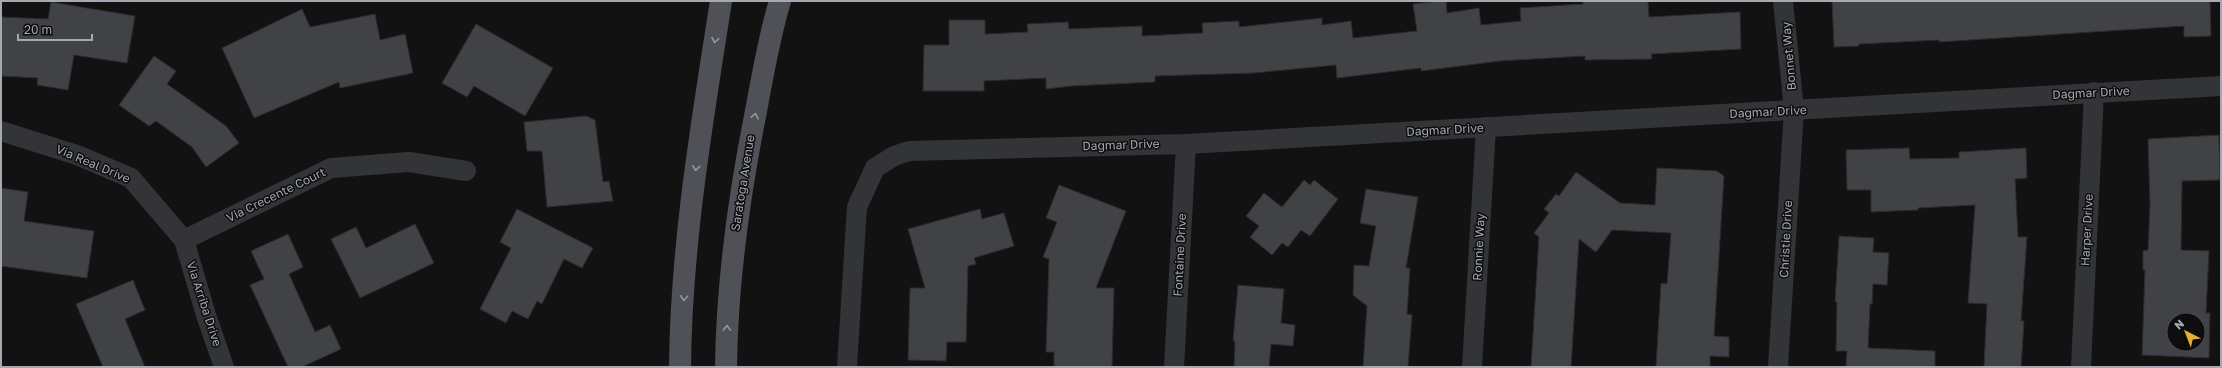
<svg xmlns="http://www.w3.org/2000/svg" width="2222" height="368" font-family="'Golos Text',sans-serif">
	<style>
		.building { fill: #414246; stroke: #2c2c2f; fill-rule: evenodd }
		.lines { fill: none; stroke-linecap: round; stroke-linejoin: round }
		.street { stroke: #333438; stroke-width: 20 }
		.primary { stroke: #505157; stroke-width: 22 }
		.oneway { stroke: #9397a1 }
		.labels { text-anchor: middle; stroke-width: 3; stroke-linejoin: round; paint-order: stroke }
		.street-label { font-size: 12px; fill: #a4a9b3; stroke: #0d0d0e }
	</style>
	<rect width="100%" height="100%" fill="#121213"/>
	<!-- building -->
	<g class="building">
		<polygon points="1440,1 1446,1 1447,13 1479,8 1481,25 1521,21 1520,8 1583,4 1583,1 1648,1 1649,17 1740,12 1741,49 1651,54 1652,59 1585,60 1585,56 1500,61 1421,71 1421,68 1337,78 1336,65 1254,73 1155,76 1155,82 1071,86 1046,89 1046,78 984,81 984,91 923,91 924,45 949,45 949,20 985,20 985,34 1028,32 1027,24 1068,22 1069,29 1142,26 1142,36 1203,33 1202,23 1239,21 1239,27 1322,18 1322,25 1351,21 1353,38 1417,31 1413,4"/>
		<polygon points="1832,1 2210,1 2211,36 2184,37 2184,26 1939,42 1939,40 1859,44 1859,46 1834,47"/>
		<polygon points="51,2 135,16 127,63 74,55 68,90 37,85 38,78 1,76 1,17 48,19"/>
		<polygon points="302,9 310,27 375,14 380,40 405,34 413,73 340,88 339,82 254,118 222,48"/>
		<polygon points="476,24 553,68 525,116 474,86 467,97 442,83"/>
		<polygon points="154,56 176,71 167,84 226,126 239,143 206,167 192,147 156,121 149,126 119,105"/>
		<polygon points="586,116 595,120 603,182 609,181 613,201 547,207 542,151 527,151 524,122"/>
		<path d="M2219 135 2220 180 2182 181 2181 250 2209 251 2206 313H2210L2209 358 2142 355 2145 270H2143V251L2148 250 2150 205 2148 139ZM2174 320H2198V344H2174Z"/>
		<polygon points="1909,148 1910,159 1959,158 1959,152 2026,148 2027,178 2015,179 2018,237 2027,237 2021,321 2024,321 2021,367 1984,367 1987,304 1968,303 1975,205 1918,208 1918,210 1871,212 1871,190 1847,190 1846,150"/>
		<polygon points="1657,168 1717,171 1724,176 1714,336 1729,337 1729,357 1710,356 1710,367 1656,367 1661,283 1667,284 1671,233 1612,230 1596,252 1579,239 1571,367 1531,367 1539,237 1534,233 1549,213 1544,209 1556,194 1559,196 1576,172 1620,203 1655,205"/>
		<polygon points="1304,180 1310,185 1314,180 1338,199 1310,236 1301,230 1288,247 1282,243 1272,255 1250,237 1259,226 1246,216 1264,193 1282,207"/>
		<polygon points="1059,185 1126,211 1096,288 1114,288 1112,367 1054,367 1054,352 1046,352 1049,259 1043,257 1057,222 1046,218"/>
		<polygon points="1,188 28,192 24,221 94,231 87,278 1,266"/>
		<polygon points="1366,189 1418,197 1406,268 1410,268 1407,314 1412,315 1408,367 1363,367 1367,306 1353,295 1354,265 1369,266 1376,226 1360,223"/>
		<polygon points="517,209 593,248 582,268 564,259 542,304 537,301 528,319 512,311 506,323 480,309 511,248 500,242"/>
		<polygon points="980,209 982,219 1004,213 1014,246 974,258 976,264 968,266 966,342 947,342 946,361 908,360 910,288 925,288 908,229"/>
		<polygon points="415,224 434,263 360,298 331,239 356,227 366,248"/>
		<polygon points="288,234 303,267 289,274 315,332 330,325 341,349 302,367 288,367 250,285 264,279 251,251"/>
		<polygon points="1839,236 1874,238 1873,252 1889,253 1887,285 1873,284 1872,304 1870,304 1868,348 1935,351 1935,367 1846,367 1847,351 1836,351 1837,302 1835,302"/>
		<polygon points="133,280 145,310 125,319 145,367 103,367 76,304"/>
		<polygon points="1238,285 1284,289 1281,323 1295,325 1293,346 1271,344 1269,367 1234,367 1235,341 1233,341"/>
	</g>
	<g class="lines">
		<!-- street -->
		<g class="street">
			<polyline points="1,131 77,155 131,178 184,240 206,315 224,367"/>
			<polyline points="184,240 331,168 409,162 466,171"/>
			<polyline points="847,367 857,207 875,168 894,156 909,151 1186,144 2221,86"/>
			<polyline points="1174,367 1186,144"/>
			<polyline points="1472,367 1486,127"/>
			<polyline points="1778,367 1794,110 1783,1"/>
			<polyline points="2081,367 2094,92"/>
		</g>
		<!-- primary -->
		<g class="primary">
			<path d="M680 367C681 245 702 122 721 1"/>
			<path d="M726 367C727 280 739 196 756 111 763 74 769 37 780 1"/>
		</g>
	</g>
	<!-- one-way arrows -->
	<defs><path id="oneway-chevron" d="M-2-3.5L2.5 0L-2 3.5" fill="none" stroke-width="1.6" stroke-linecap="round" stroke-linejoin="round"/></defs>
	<g class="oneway">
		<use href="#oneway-chevron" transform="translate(715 40) rotate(99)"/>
		<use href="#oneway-chevron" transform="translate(755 116) rotate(-78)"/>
		<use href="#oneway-chevron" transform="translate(696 168) rotate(96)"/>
		<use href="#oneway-chevron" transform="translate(684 298) rotate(94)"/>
		<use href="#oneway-chevron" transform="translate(727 328) rotate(-88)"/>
	</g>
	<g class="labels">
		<!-- street labels -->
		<g class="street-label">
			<text transform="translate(1789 56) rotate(-95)" y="4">Bonnet Way</text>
			<text transform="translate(2091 93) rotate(-3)" y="4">Dagmar Drive</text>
			<text transform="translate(1768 112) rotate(-3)" y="4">Dagmar Drive</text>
			<text transform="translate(1445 130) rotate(-3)" y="4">Dagmar Drive</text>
			<text transform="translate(1121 145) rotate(-2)" y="4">Dagmar Drive</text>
			<text transform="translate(93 164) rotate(23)" y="4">Via Real Drive</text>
			<text transform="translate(743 183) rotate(-81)" y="4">Saratoga Avenue</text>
			<text transform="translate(276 195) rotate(-26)" y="4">Via Crecente Court</text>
			<text transform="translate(2087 230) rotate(-87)" y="4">Harper Drive</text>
			<text transform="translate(1786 239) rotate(-87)" y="4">Christie Drive</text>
			<text transform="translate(1479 247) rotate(-87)" y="4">Ronnie Way</text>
			<text transform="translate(1180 255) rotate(-87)" y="4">Fontaine Drive</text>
			<text transform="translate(204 304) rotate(72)" y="4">Via Arriba Drive</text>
		</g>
	</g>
	<!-- border -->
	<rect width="2222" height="368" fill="none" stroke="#a4a9b3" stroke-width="4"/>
	<!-- north arrow -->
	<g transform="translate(2186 332) rotate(318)"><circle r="19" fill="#0d0d0e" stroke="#494b50"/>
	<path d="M0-3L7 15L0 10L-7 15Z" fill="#e4af39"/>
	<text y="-6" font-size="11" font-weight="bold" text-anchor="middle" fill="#a4a9b3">N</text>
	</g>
	<!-- scale -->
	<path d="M18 34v6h74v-6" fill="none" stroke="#a4a9b3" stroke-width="2"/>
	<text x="24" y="34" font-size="12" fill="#a4a9b3" stroke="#0d0d0e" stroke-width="3" paint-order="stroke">20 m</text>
</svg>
